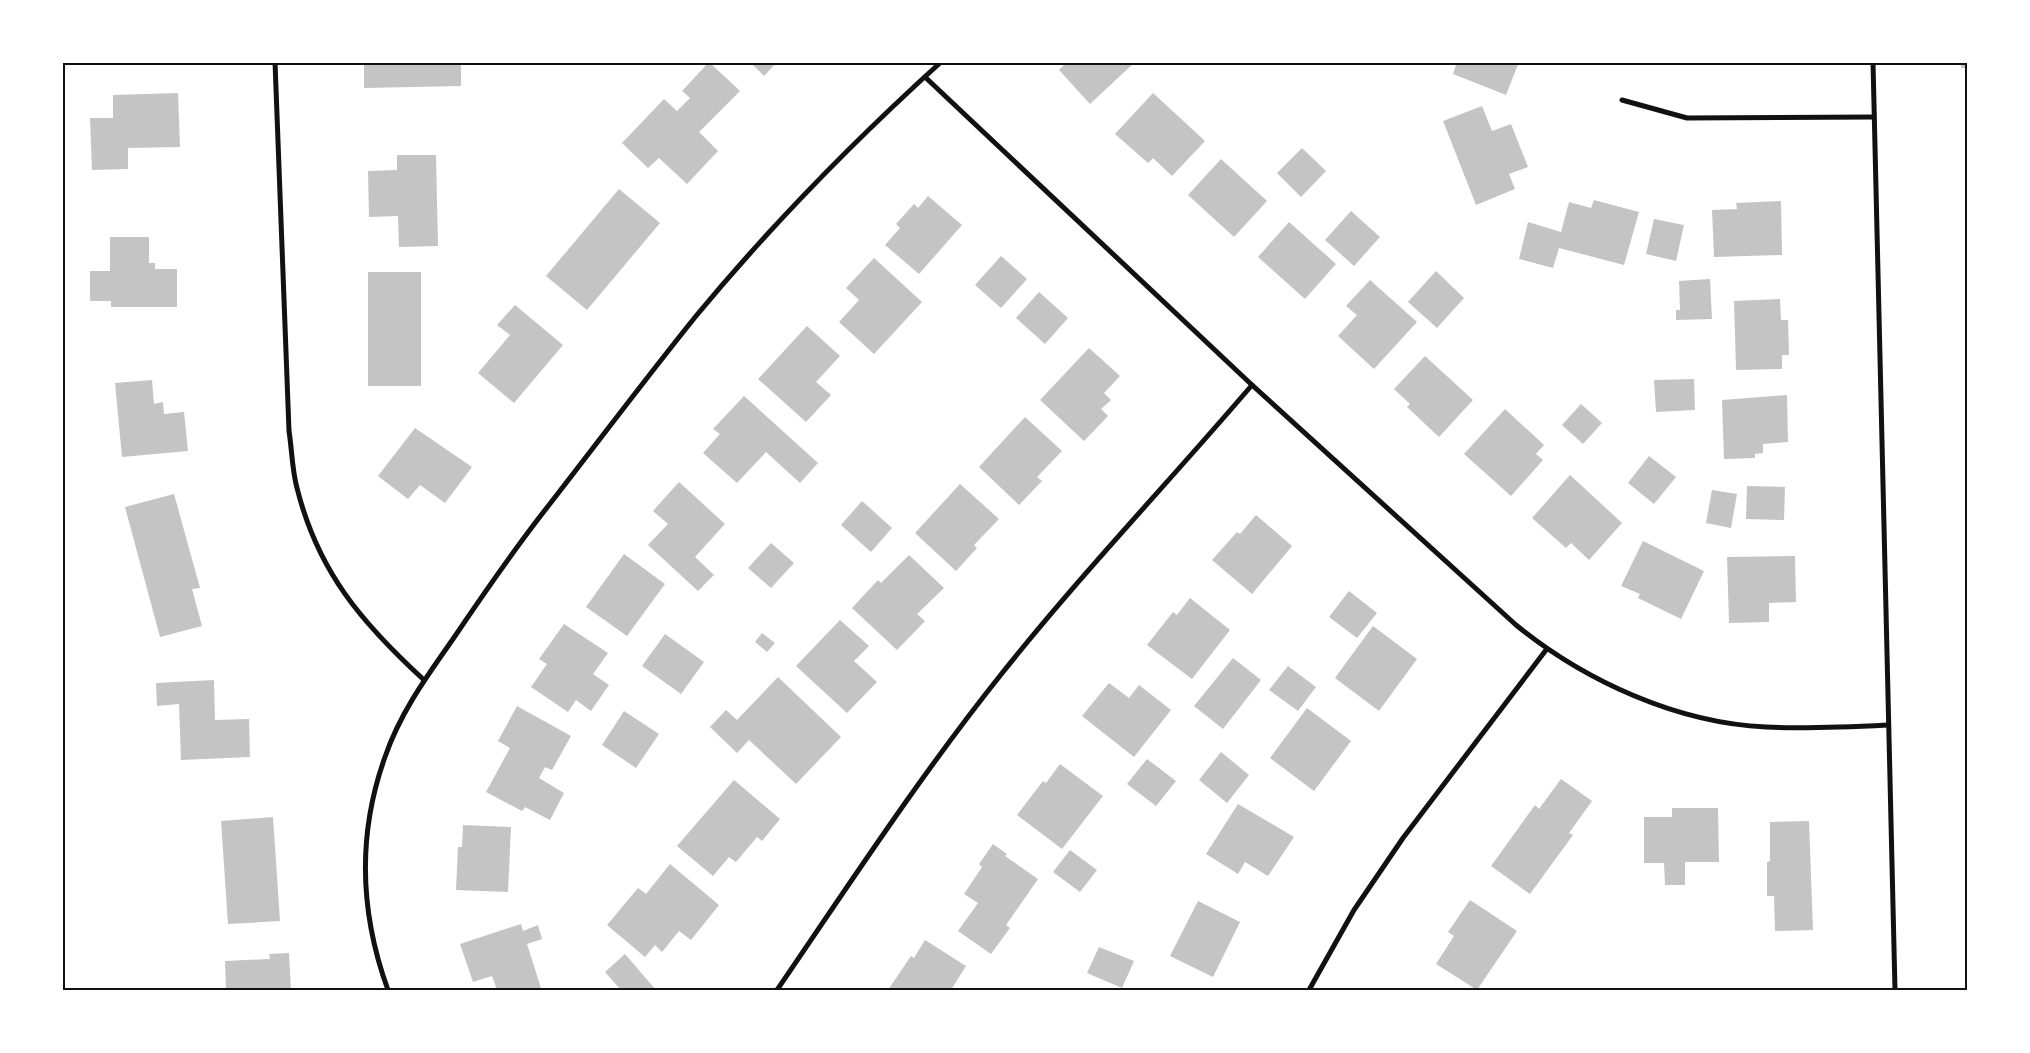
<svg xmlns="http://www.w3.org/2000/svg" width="2030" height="1053" font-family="'Exo 2',sans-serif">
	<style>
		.building { fill: #c4c4c4 }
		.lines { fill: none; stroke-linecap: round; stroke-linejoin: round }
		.minor { stroke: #111; stroke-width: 5 }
		.neatline { fill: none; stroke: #111; stroke-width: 2 }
	</style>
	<rect width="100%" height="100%" fill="#fff"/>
	<!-- building -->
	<g class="building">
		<polygon points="364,62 461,62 461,86 364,88"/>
		<polygon points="709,62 740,91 699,132 718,151 687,184 659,158 648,168 622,143 664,99 677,111 690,98 682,91"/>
		<polygon points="750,62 777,62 764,76"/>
		<polygon points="1067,62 1135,62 1090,104 1059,70"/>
		<polygon points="1457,62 1519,62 1506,95 1453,74"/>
		<rect x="1961" y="62" width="7" height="6"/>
		<polygon points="178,93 180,147 128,148 128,169 92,170 90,118 113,118 113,95"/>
		<polygon points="1153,93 1205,141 1172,176 1153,158 1148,163 1115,134"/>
		<polygon points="1482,106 1492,131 1511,124 1528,167 1509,174 1515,189 1476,205 1443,121"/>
		<polygon points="1302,148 1326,171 1301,197 1277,173"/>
		<polygon points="397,155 436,155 438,246 399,247 398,216 369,217 368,171 397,170"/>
		<polygon points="1221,159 1267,201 1234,237 1188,195"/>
		<polygon points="619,189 660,223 587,310 546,276"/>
		<polygon points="928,196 962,225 919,274 885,245 900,228 896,224 914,204 918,208"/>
		<polygon points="1594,200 1639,212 1624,265 1559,248 1553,268 1519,259 1528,222 1561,232 1569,202 1591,208"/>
		<polygon points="1781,201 1782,255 1714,257 1712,210 1737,209 1736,203"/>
		<polygon points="1351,211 1380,237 1354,266 1325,240"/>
		<polygon points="1654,219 1684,225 1676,261 1646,254"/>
		<polygon points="1289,222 1336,264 1305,299 1258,257"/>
		<polygon points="110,237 149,237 149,263 155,263 155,269 177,269 177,307 111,307 111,301 90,301 90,271 110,271"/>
		<polygon points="1001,256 1027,279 1001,308 975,285"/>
		<polygon points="874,258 922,302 874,354 839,322 859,300 846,288"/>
		<polygon points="1436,271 1464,298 1437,328 1408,302"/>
		<rect x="368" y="272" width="53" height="114"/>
		<polygon points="1710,279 1712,319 1676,320 1676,310 1680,310 1679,281"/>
		<polygon points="1370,280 1417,322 1374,369 1338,336 1357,315 1346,306"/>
		<polygon points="1039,292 1068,318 1045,344 1016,318"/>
		<polygon points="1780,299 1781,320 1788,320 1789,355 1782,355 1782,369 1736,370 1734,301"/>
		<polygon points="515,305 563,345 514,403 478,373 510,335 497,325"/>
		<polygon points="807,326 840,356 816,382 831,395 806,422 758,379"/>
		<polygon points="1089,348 1120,376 1104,393 1111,400 1101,409 1108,416 1084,441 1040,400"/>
		<polygon points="1425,356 1473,400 1439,437 1407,407 1410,404 1394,389"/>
		<polygon points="1694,379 1695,410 1656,412 1654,380"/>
		<polygon points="152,380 154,404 163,402 164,414 184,412 188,451 122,457 115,383"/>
		<polygon points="1787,395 1788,442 1763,444 1763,453 1755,454 1755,458 1724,459 1722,400"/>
		<polygon points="744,396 818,463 800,483 766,452 737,483 703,453 720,434 713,429"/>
		<polygon points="1581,404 1602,423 1583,444 1562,425"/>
		<polygon points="1505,409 1544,445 1536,454 1543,460 1511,496 1464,454"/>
		<polygon points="1025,417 1062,451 1037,477 1042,481 1019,505 979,467"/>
		<polygon points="415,428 472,467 445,503 420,485 408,499 378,476"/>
		<polygon points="1649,456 1676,477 1654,504 1628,483"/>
		<polygon points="1570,475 1622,523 1589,560 1571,543 1566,548 1532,518"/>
		<polygon points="679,482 725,524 695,557 714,575 698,591 648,545 668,524 653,511"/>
		<polygon points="960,484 999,519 974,545 977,548 956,571 915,533"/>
		<polygon points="1747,486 1785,487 1784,520 1746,519"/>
		<polygon points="1712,490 1737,494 1731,528 1706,523"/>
		<polygon points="174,494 200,588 192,589 202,626 160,637 125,507"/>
		<polygon points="862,501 892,528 871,552 841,525"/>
		<polygon points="1256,515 1292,546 1252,594 1212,560 1237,532 1240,534"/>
		<polygon points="1643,541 1704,571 1681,619 1638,598 1640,594 1621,586"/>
		<polygon points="771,543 794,563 771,588 748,568"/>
		<polygon points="624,554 665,584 627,636 586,607"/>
		<polygon points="909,555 944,588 917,614 925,621 897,650 852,608 878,580 881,583"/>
		<polygon points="1795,556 1796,602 1769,603 1769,622 1729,623 1727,557"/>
		<polygon points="1349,591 1377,613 1357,638 1329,617"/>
		<polygon points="1190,598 1230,630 1192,679 1147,645 1173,612 1177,615"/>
		<polygon points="840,620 869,646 854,661 877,682 847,713 796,666"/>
		<polygon points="564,624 608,653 593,674 609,685 591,711 576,700 568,712 531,687 547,664 539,659"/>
		<polygon points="1373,626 1417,659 1379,711 1335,678"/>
		<polygon points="762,633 775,643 767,652 755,642"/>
		<polygon points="665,634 704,662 681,694 642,666"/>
		<polygon points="1233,658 1261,680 1223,729 1194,706"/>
		<polygon points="1288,666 1316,687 1298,711 1269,690"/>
		<polygon points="778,677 841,737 796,784 749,740 737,753 710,727 726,710 737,720"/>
		<polygon points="214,680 215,720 249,719 250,757 181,760 179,704 157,706 156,683"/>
		<polygon points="1109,683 1129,698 1139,685 1171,710 1134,757 1082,716"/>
		<polygon points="517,706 571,736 552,770 545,767 539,778 564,793 550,820 525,807 522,811 486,792 510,748 498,741"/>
		<polygon points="1307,708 1351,741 1314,791 1270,758"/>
		<polygon points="624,711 659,734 636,768 602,745"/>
		<polygon points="1221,752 1249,775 1227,803 1199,780"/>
		<polygon points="1147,759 1176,781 1156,806 1127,784"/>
		<polygon points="1060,764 1103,796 1062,849 1017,815 1043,781 1046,783"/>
		<polygon points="1561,779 1592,801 1569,833 1573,835 1530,894 1491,866 1535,805 1539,809"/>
		<polygon points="734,780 780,819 762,841 757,837 736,862 729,857 713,876 677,846"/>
		<polygon points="1238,804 1294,837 1268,876 1245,862 1238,874 1206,854"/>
		<polygon points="1672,808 1718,808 1719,862 1685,862 1685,885 1665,885 1664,863 1644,863 1644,817 1672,817"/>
		<polygon points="273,817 280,921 228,924 221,821"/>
		<polygon points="1809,821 1813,930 1775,931 1774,896 1767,896 1767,862 1770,861 1770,822"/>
		<polygon points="463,825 511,827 508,892 456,890 458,847 462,847"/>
		<polygon points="993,844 1007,854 1005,856 1038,879 1006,925 1010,928 991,954 958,931 978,903 964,894 982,867 979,864"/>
		<polygon points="1070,850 1097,870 1080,892 1053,872"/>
		<polygon points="670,864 719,905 691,940 679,931 662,952 655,945 645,957 607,925 638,888 646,894"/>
		<polygon points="1470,900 1517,931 1477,990 1436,964 1454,936 1448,932"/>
		<polygon points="1198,901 1240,922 1213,977 1170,956"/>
		<polygon points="521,924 523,931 538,925 542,939 527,944 541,988 532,990 497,990 492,976 473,982 460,944"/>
		<polygon points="925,940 966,966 951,990 888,990 911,956 914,958"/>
		<polygon points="1099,947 1134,961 1122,988 1087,973"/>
		<polygon points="289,953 291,990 226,990 225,961 270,959 269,954"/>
		<polygon points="625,954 656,990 621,990 605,972"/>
	</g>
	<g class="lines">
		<!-- minor -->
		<g class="minor">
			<path d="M275 62 289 431C292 450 292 470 297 488 318 572 362 623 424 680"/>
			<polyline points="1873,62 1895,990"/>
			<path d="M925 77 1252 385 1516 625C1585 681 1677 723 1766 727 1807 729 1848 727 1888 725"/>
			<polyline points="1622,100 1687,118 1874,117"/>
			<path d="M388 990C360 913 357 835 385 757 400 713 427 676 453 639 484 593 515 548 549 505 598 442 646 378 696 316 769 228 856 139 941 62"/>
			<path d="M777 990C850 883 922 773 1003 672 1082 573 1170 481 1252 385"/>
			<polyline points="1309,990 1354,910 1403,838 1546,650"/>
		</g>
	</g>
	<!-- border -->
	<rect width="2030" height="1053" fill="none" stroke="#ffffff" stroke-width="128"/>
	<rect x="64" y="64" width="1902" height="925" class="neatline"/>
</svg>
